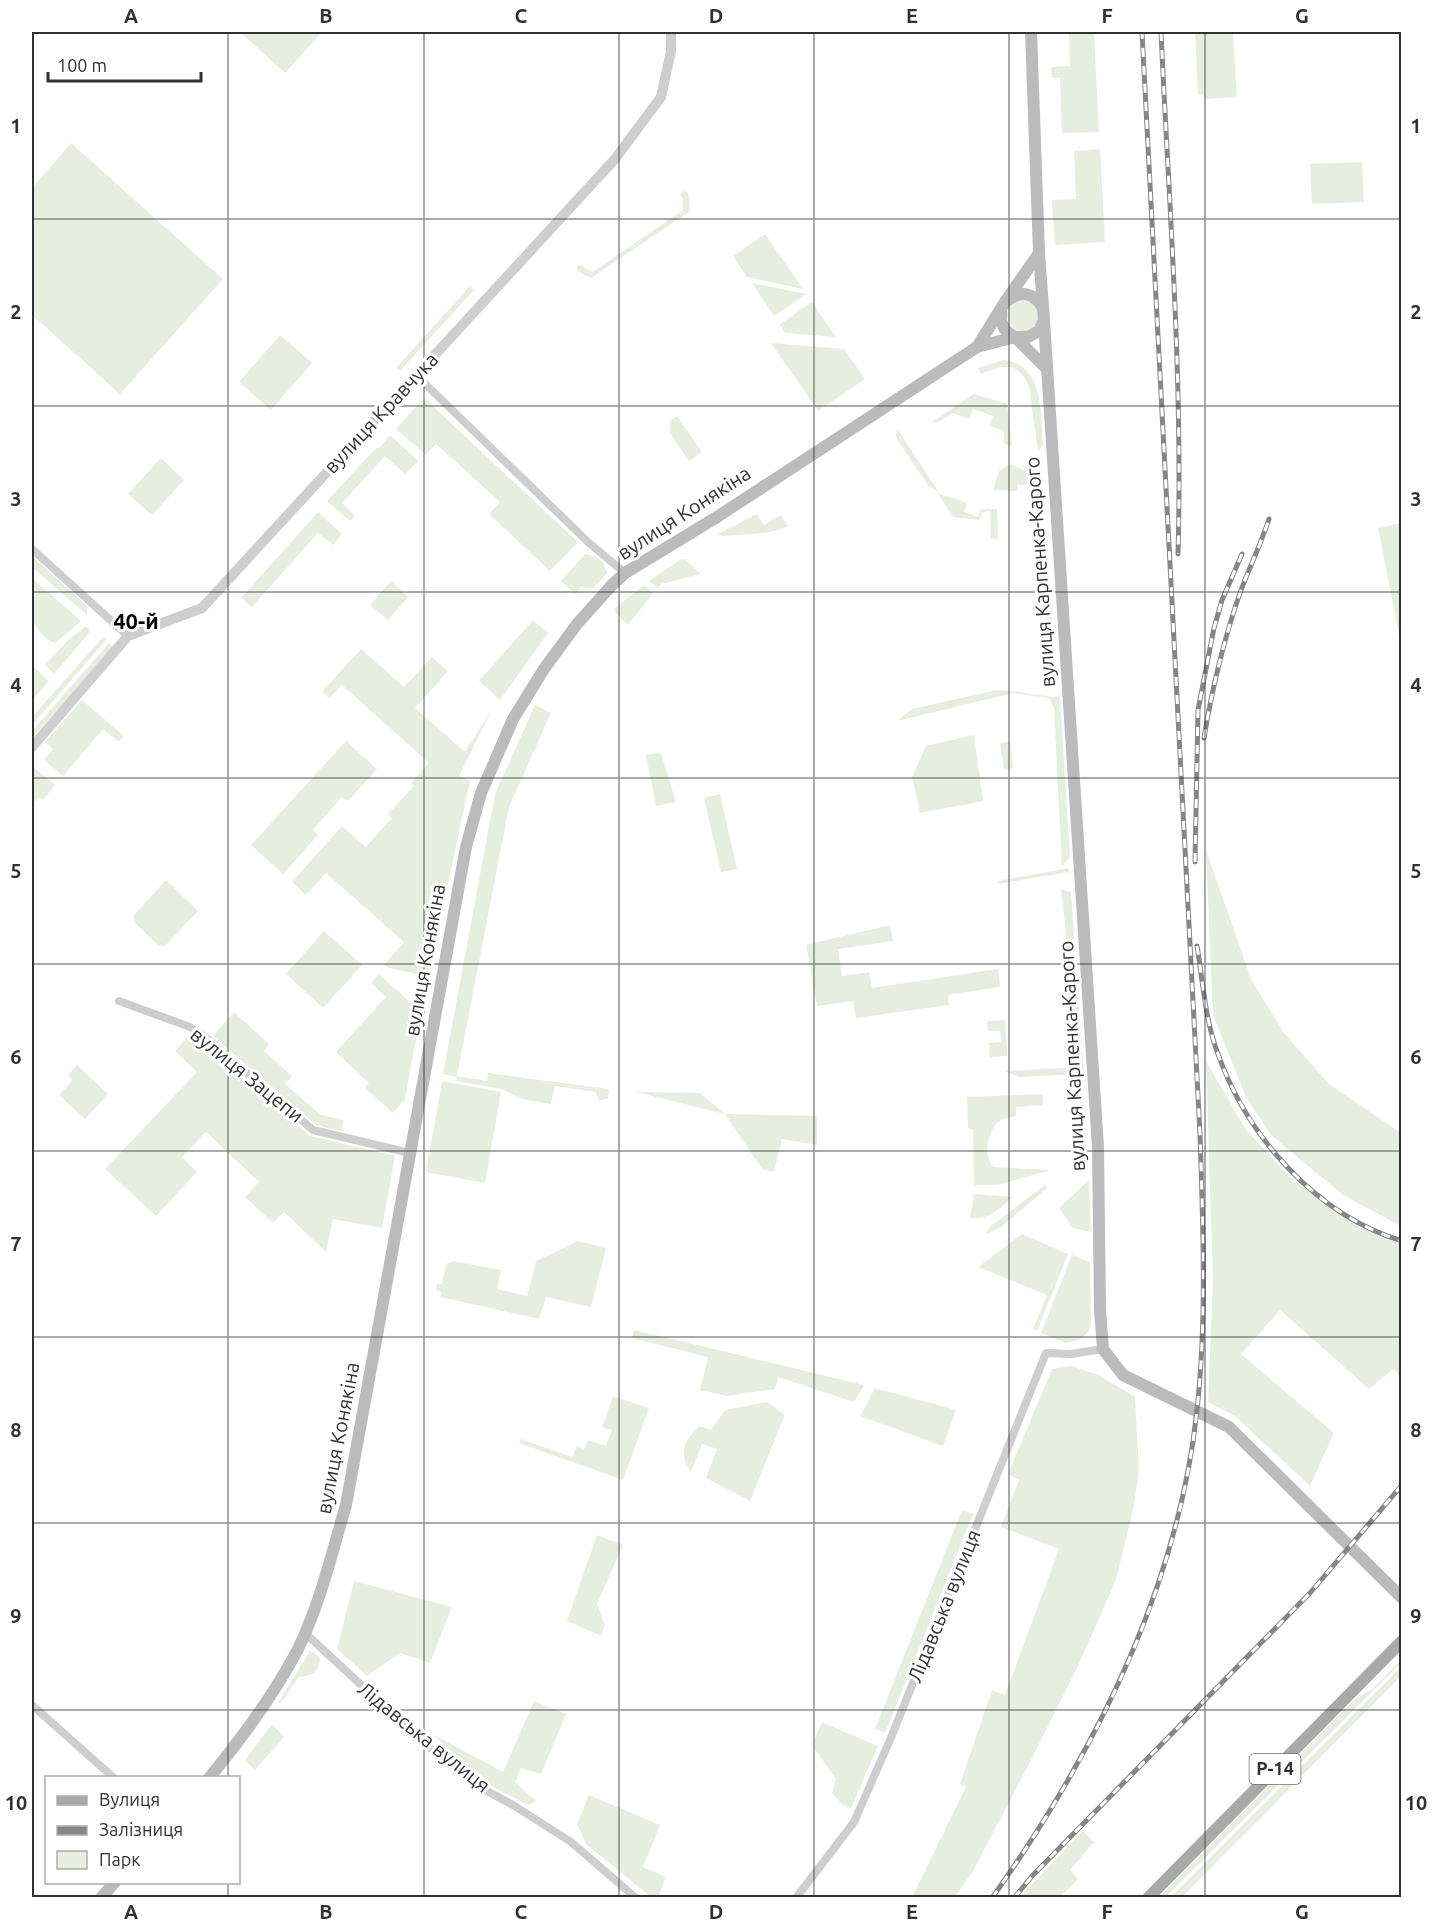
<svg xmlns="http://www.w3.org/2000/svg" width="1433" height="1929" font-family="Ubuntu,sans-serif">
	<style>
		.green { fill: #e7eedf }
		.lines { fill: none; stroke-linecap: round; stroke-linejoin: round }
		.minor { stroke: #cecece; stroke-width: 8 }
		.tertiary { stroke: #cecece; stroke-width: 10 }
		.secondary { stroke: #bbb; stroke-width: 12 }
		.primary { stroke: #a9a9a9; stroke-width: 12 }
		.rail-casing { stroke: #868686; stroke-width: 5 }
		.rail { stroke: #fff; stroke-width: 3; stroke-dasharray: 9; stroke-linecap: butt }
		.grid { fill: none; stroke: #313131; stroke-width: 1.5; stroke-opacity: 0.55 }
		.labels { text-anchor: middle; stroke-width: 6; stroke-linejoin: round; paint-order: stroke }
		.shield { fill: #fff; stroke: #6f6f6f; stroke-width: 1.5 }
		.shield-label { font-size: 18px; font-weight: bold; fill: #313131 }
		.street-label { font-size: 20px; fill: #313131; stroke: #fff }
		.quarter-label { font-size: 22px; font-weight: bold; fill: #000; stroke: #fff }
		.neatline { fill: none; stroke: #313131; stroke-width: 2 }
		.grid-label { font-size: 20px; text-anchor: middle; font-weight: bold; fill: #313131 }
	</style>
	<rect width="100%" height="100%" fill="#fff"/>
	<!-- green -->
	<g class="green">
		<polygon points="240,32 322,32 285,73"/>
		<polygon points="1069,32 1094,32 1099,132 1062,133 1060,78 1052,78 1051,67 1070,66"/>
		<polygon points="1195,32 1233,32 1237,97 1204,99 1204,94 1198,95"/>
		<polygon points="71,143 223,279 120,394 32,315 32,188"/>
		<polygon points="1100,149 1105,242 1055,245 1052,200 1076,199 1074,151"/>
		<polygon points="1362,162 1364,202 1312,204 1310,164"/>
		<polygon points="684,191 688,193 690,211 591,278 577,271 577,266 582,265 585,269 593,272 683,210 683,199 680,195"/>
		<polygon points="765,234 803,289 747,277 733,256"/>
		<polygon points="752,283 806,294 774,316"/>
		<polygon points="470,286 474,290 400,371 396,368"/>
		<circle cx="1023" cy="315" r="16"/>
		<polygon points="812,302 836,337 785,333 780,324"/>
		<polygon points="280,335 312,363 271,410 239,382"/>
		<polygon points="771,343 844,349 865,379 818,411"/>
		<path d="M1003 360C1045 364 1040 412 1043 444L1038 452 1029 386C1017 360 1003 365 981 374L978 368Z"/>
		<polygon points="974,394 1007,404 1012,446 1007,445 1004,442 1004,431 990,426 993,416 973,409 969,419 953,413 939,422 932,422"/>
		<polygon points="424,398 578,542 550,571 489,514 500,502 436,444 426,455 396,429"/>
		<polygon points="677,416 702,452 689,461 670,433 670,421"/>
		<polygon points="898,430 940,494 967,503 964,512 978,517 981,509 997,509 998,538 991,539 990,511 982,512 979,520 953,517 935,489 929,487 898,441 896,435"/>
		<polygon points="390,435 418,461 405,474 385,456 342,503 355,516 350,521 327,501 375,449 380,447"/>
		<polygon points="161,458 184,480 152,515 128,494"/>
		<polygon points="1010,464 1024,470 1036,479 1036,485 1017,485 1017,491 993,490 999,471"/>
		<polygon points="318,512 342,534 333,545 318,533 252,607 241,598"/>
		<path d="M757 514 764 525 781 515 788 526C772 535 741 534 722 536L718 534Z"/>
		<polygon points="1401,523 1402,523 1401,645 1378,528"/>
		<path d="M585 554C597 556 604 560 607 573L594 588 581 587 575 594 561 581Z"/>
		<polygon points="32,556 87,606 87,615 32,567"/>
		<polygon points="681,559 686,560 701,574 661,584 658,588 649,581"/>
		<path d="M32 578 81 621 55 643C43 640 40 629 32 621Z"/>
		<polygon points="391,581 408,597 388,620 370,605"/>
		<polygon points="644,585 653,593 628,625 616,613 614,609"/>
		<polygon points="1051,597 1057,686 1051,686 1044,598"/>
		<polygon points="533,620 548,633 500,700 479,681"/>
		<polygon points="86,626 89,629 89,633 54,674 45,665 67,641"/>
		<polygon points="103,637 106,640 32,725 32,717"/>
		<polygon points="109,643 113,647 32,738 32,731"/>
		<polygon points="361,649 404,687 432,657 448,671 415,708 465,752 492,709 459,776 470,781 428,976 389,968 384,965 404,942 326,873 306,895 292,882 342,826 366,847 392,818 388,814 414,786 411,783 429,763 342,685 329,698 322,692"/>
		<polygon points="32,665 49,681 32,700"/>
		<path d="M997 690C1019 690 1039 697 1060 697L1070 858 1062 866 1054 708 1049 698 1013 693 897 721 912 709Z"/>
		<polygon points="82,700 124,736 119,742 103,729 63,776 44,760 53,749 45,742"/>
		<polygon points="535,705 551,713 509,807 457,1076 487,1081 488,1073 609,1089 608,1098 599,1101 596,1092 555,1086 551,1104 522,1099 502,1089 456,1081 457,1077 443,1074 495,794"/>
		<polygon points="974,735 983,801 920,813 912,777 926,746"/>
		<polygon points="346,741 377,769 348,801 342,797 313,830 318,835 283,874 251,845"/>
		<polygon points="1010,742 1013,768 1004,769 1000,743"/>
		<polygon points="661,753 676,802 656,806 646,755"/>
		<polygon points="32,766 55,785 43,800 39,797 33,803 32,801"/>
		<polygon points="720,794 737,869 721,872 704,798"/>
		<polygon points="1206,850 1251,979 1284,1033 1329,1084 1401,1133 1401,1226 1343,1195 1271,1135 1246,1097 1213,1015"/>
		<polygon points="1069,868 1069,872 998,884 998,881"/>
		<polygon points="166,880 198,911 165,946 158,945 134,922 134,915"/>
		<polygon points="1061,889 1071,892 1075,950 1068,951"/>
		<polygon points="890,925 893,941 838,949 842,976 869,972 872,988 998,969 1000,987 948,995 949,1005 856,1018 853,1001 817,1006 806,945"/>
		<polygon points="324,931 362,965 323,1008 286,974"/>
		<polygon points="1069,958 1075,958 1084,1071 1080,1074 1019,1077 1005,1071 1080,1067"/>
		<polygon points="379,974 421,1012 405,1099 393,1113 365,1088 369,1083 336,1052 386,997 371,983"/>
		<polygon points="234,1012 269,1044 264,1051 292,1076 285,1084 321,1115 344,1120 341,1131 316,1125 213,1036"/>
		<polygon points="1005,1020 1007,1056 990,1057 989,1043 1001,1042 1000,1031 988,1031 987,1021"/>
		<polygon points="190,1035 200,1041 310,1136 395,1156 382,1228 333,1219 326,1252 284,1212 273,1223 245,1197 259,1182 206,1132 182,1157 197,1172 156,1216 105,1169 197,1072 175,1051"/>
		<polygon points="1206,1061 1246,1130 1294,1181 1359,1227 1401,1244 1401,1377 1393,1369 1369,1389 1280,1310 1241,1354 1334,1433 1310,1486 1235,1416 1208,1402 1213,1281"/>
		<polygon points="77,1065 108,1094 85,1119 59,1095 73,1080 68,1075"/>
		<polygon points="442,1081 501,1092 485,1183 426,1172"/>
		<polygon points="636,1092 700,1093 725,1114 817,1116 817,1145 782,1139 774,1172 762,1169 725,1114"/>
		<path d="M1043 1094V1105L1016 1107V1116C1012 1117 1005 1118 1001 1120 988 1127 982 1158 994 1167L1051 1170 997 1185H974L973 1130 968 1128 967 1097Z"/>
		<polygon points="1089,1180 1091,1232 1073,1228 1059,1208"/>
		<polygon points="1045,1185 1047,1188 1001,1227 988,1234 986,1233 991,1226"/>
		<path d="M974 1194 1013 1197C999 1208 989 1221 970 1218Z"/>
		<polygon points="1022,1234 1068,1254 1037,1331 1033,1329 1047,1295 978,1267"/>
		<polygon points="578,1241 606,1248 591,1307 546,1297 539,1319 440,1297 441,1292 436,1291 437,1284 442,1284 446,1264 453,1261 501,1270 497,1289 527,1296 536,1261"/>
		<polygon points="1072,1255 1090,1262 1091,1325 1088,1332 1079,1340 1066,1343 1041,1333"/>
		<polygon points="634,1330 864,1385 854,1402 778,1377 775,1389 727,1396 700,1390 708,1357 632,1338"/>
		<polygon points="1071,1366 1099,1375 1135,1397 1139,1472 1133,1510 1116,1580 1078,1666 1029,1764 973,1871 955,1897 912,1897 966,1787 960,1784 992,1690 1005,1695 1059,1549 1001,1527 1019,1480 1008,1474 1052,1369"/>
		<polygon points="875,1388 956,1410 943,1446 860,1416"/>
		<polygon points="613,1396 649,1408 623,1480 519,1443 521,1439 572,1457 577,1446 584,1449 588,1440 606,1446 612,1430 602,1427"/>
		<path d="M767 1402 785 1415 750 1501 706 1478 717 1449 702 1444 691 1472C678 1453 683 1442 699 1426L711 1430 725 1410Z"/>
		<polygon points="962,1510 973,1514 885,1733 875,1729"/>
		<polygon points="597,1535 623,1545 597,1604 605,1625 601,1636 567,1621"/>
		<polygon points="354,1581 452,1607 430,1663 400,1653 367,1676 337,1649"/>
		<path d="M310 1651 320 1657C320 1672 312 1676 299 1677L281 1703H278Z"/>
		<polygon points="1401,1660 1401,1663 1166,1897 1159,1897 1354,1700 1372,1689"/>
		<polygon points="1401,1667 1401,1676 1182,1897 1171,1897"/>
		<polygon points="534,1701 566,1714 541,1774 521,1768 515,1782 536,1801 528,1805 478,1779 434,1735 503,1772"/>
		<polygon points="822,1722 878,1746 851,1808 842,1804 832,1793 836,1779 812,1745"/>
		<polygon points="272,1724 284,1737 255,1770 245,1760"/>
		<polygon points="589,1795 660,1825 643,1867 666,1877 658,1897 651,1897 586,1844 577,1824"/>
		<polygon points="1083,1831 1094,1842 1070,1870 1078,1879 1060,1897 1020,1897"/>
	</g>
	<g class="lines">
		<!-- minor -->
		<g class="minor">
			<polyline points="416,375 589,543 625,573"/>
			<polyline points="32,549 128,636"/>
			<polyline points="119,1001 190,1027 204,1036 313,1130 410,1153"/>
			<polyline points="305,1633 425,1744 474,1784 513,1805 571,1842 636,1898"/>
			<polyline points="32,1705 114,1778"/>
			<polyline points="796,1898 854,1822 890,1740 1046,1353 1071,1354 1103,1349"/>
		</g>
		<!-- tertiary -->
		<polyline class="tertiary" points="32,747 128,636 202,608 615,159 661,97 671,51 671,32"/>
		<!-- secondary -->
		<g class="secondary">
			<path d="M1006 301C1022 290 1033 292 1043 308"/>
			<polyline points="1001,311 1001,322 1006,331 1015,337 1047,369"/>
			<polyline points="1044,321 1098,1147 1100,1310 1103,1349 1123,1375 1229,1427 1402,1598"/>
			<polyline points="977,347 1005,302 1039,253"/>
			<path d="M209 1778C242 1738 274 1695 298 1649 320 1604 332 1553 346 1505L466 847 481 793 513 719 544 669 577 624 612 585 625 573 717 517 977 347 1015 337H1028L1039 331 1044 320 1039 253 1031 32"/>
			<polyline points="101,1898 115,1882"/>
		</g>
		<!-- primary -->
		<polyline class="primary" points="1148,1898 1402,1641"/>
		<defs>
			<g id="rail">
				<path d="M1161 32C1169 205 1183 379 1178 554"/>
				<path d="M1204 738C1212 689 1224 639 1240 593 1249 568 1261 544 1269 519"/>
				<polyline points="1195,862 1198,710 1214,628 1222,600 1242,554"/>
				<path d="M1197 946C1203 982 1205 1020 1218 1054 1247 1136 1316 1215 1402 1241"/>
				<path d="M992 1898C1095 1753 1178 1589 1197 1410 1207 1318 1203 1226 1200 1134L1142 32"/>
				<polyline points="1014,1898 1033,1875 1310,1593 1402,1485"/>
			</g>
		</defs>
		<!-- rail casing -->
		<use href="#rail" class="rail-casing"/>
		<!-- rail -->
		<use href="#rail" class="rail"/>
	</g>
	<!-- grid -->
	<path class="grid" d="M228 32V1778M424 32V1898M619 32V1898M814 32V1898M1009 32V1898M1205 32V1898M32 219H1402M32 406H1402M32 592H1402M32 778H1402M32 964H1402M32 1151H1402M32 1337H1402M32 1523H1402M32 1710H1402M228 1882V1898"/>
	<g class="labels">
		<!-- shield labels -->
		<rect class="shield" x="1249.5" y="1754" width="51" height="30" rx="4.5"/>
		<g class="shield-label">
			<text x="1275" y="1775">Р-14</text>
		</g>
		<!-- street labels -->
		<g class="street-label">
			<text transform="translate(381 413) rotate(-47)" y="7">вулиця Кравчука</text>
			<text transform="translate(684 513) rotate(-33)" y="7">вулиця Конякіна</text>
			<text transform="translate(1040 572) rotate(-94)" y="7">вулиця Карпенка-Карого</text>
			<text transform="translate(425 960) rotate(-80)" y="7">вулиця Конякіна</text>
			<text transform="translate(1072 1056) rotate(-93)" y="7">вулиця Карпенка-Карого</text>
			<text transform="translate(247 1075) rotate(39)" y="7">вулиця Зацепи</text>
			<text transform="translate(338 1438) rotate(-79)" y="7">вулиця Конякіна</text>
			<text transform="translate(944 1606) rotate(-68)" y="7">Лідавська вулиця</text>
			<text transform="translate(424 1737) rotate(39)" y="7">Лідавська вулиця</text>
		</g>
		<!-- quarter labels -->
		<g class="quarter-label">
			<text x="136" y="629">40-й</text>
		</g>
	</g>
	<!-- border -->
	<rect width="1433" height="1929" fill="none" stroke="#ffffff" stroke-width="66"/>
	<!-- legend -->
	<rect x="45" y="1776" width="195" height="108" fill="#ffffff" stroke="#adadad" stroke-width="1.5"/>
	<rect x="57" y="1796" width="30" height="9" fill="#a9a9a9" stroke="#adadad" stroke-width="1.5"/>
	<text x="99" y="1806" font-size="18" fill="#313131">Вулиця</text>
	<rect x="57" y="1826" width="30" height="9" fill="#868686" stroke="#adadad" stroke-width="1.5"/>
	<text x="99" y="1836" font-size="18" fill="#313131">Залізниця</text>
	<rect x="57" y="1851" width="30" height="18" fill="#e7eedf" stroke="#adadad" stroke-width="1.5"/>
	<text x="99" y="1866" font-size="18" fill="#313131">Парк</text>
	<!-- scale -->
	<path d="M48 72v9h153v-9" fill="none" stroke="#313131" stroke-width="3"/>
	<text x="57" y="72" font-size="18" fill="#313131" stroke="#ffffff" stroke-width="4.5" paint-order="stroke">100 m</text>
	<rect x="33" y="33" width="1367" height="1863" class="neatline"/>
	<g class="grid-label">
		<text x="131" y="23">A</text>
		<text x="326" y="23">B</text>
		<text x="521" y="23">C</text>
		<text x="716" y="23">D</text>
		<text x="912" y="23">E</text>
		<text x="1107" y="23">F</text>
		<text x="1302" y="23">G</text>
		<text x="16" y="133">1</text>
		<text x="1416" y="133">1</text>
		<text x="16" y="319">2</text>
		<text x="1416" y="319">2</text>
		<text x="16" y="506">3</text>
		<text x="1416" y="506">3</text>
		<text x="16" y="692">4</text>
		<text x="1416" y="692">4</text>
		<text x="16" y="878">5</text>
		<text x="1416" y="878">5</text>
		<text x="16" y="1064">6</text>
		<text x="1416" y="1064">6</text>
		<text x="16" y="1251">7</text>
		<text x="1416" y="1251">7</text>
		<text x="16" y="1437">8</text>
		<text x="1416" y="1437">8</text>
		<text x="16" y="1623">9</text>
		<text x="1416" y="1623">9</text>
		<text x="16" y="1810">10</text>
		<text x="1416" y="1810">10</text>
		<text x="131" y="1919">A</text>
		<text x="326" y="1919">B</text>
		<text x="521" y="1919">C</text>
		<text x="716" y="1919">D</text>
		<text x="912" y="1919">E</text>
		<text x="1107" y="1919">F</text>
		<text x="1302" y="1919">G</text>
	</g>
</svg>
